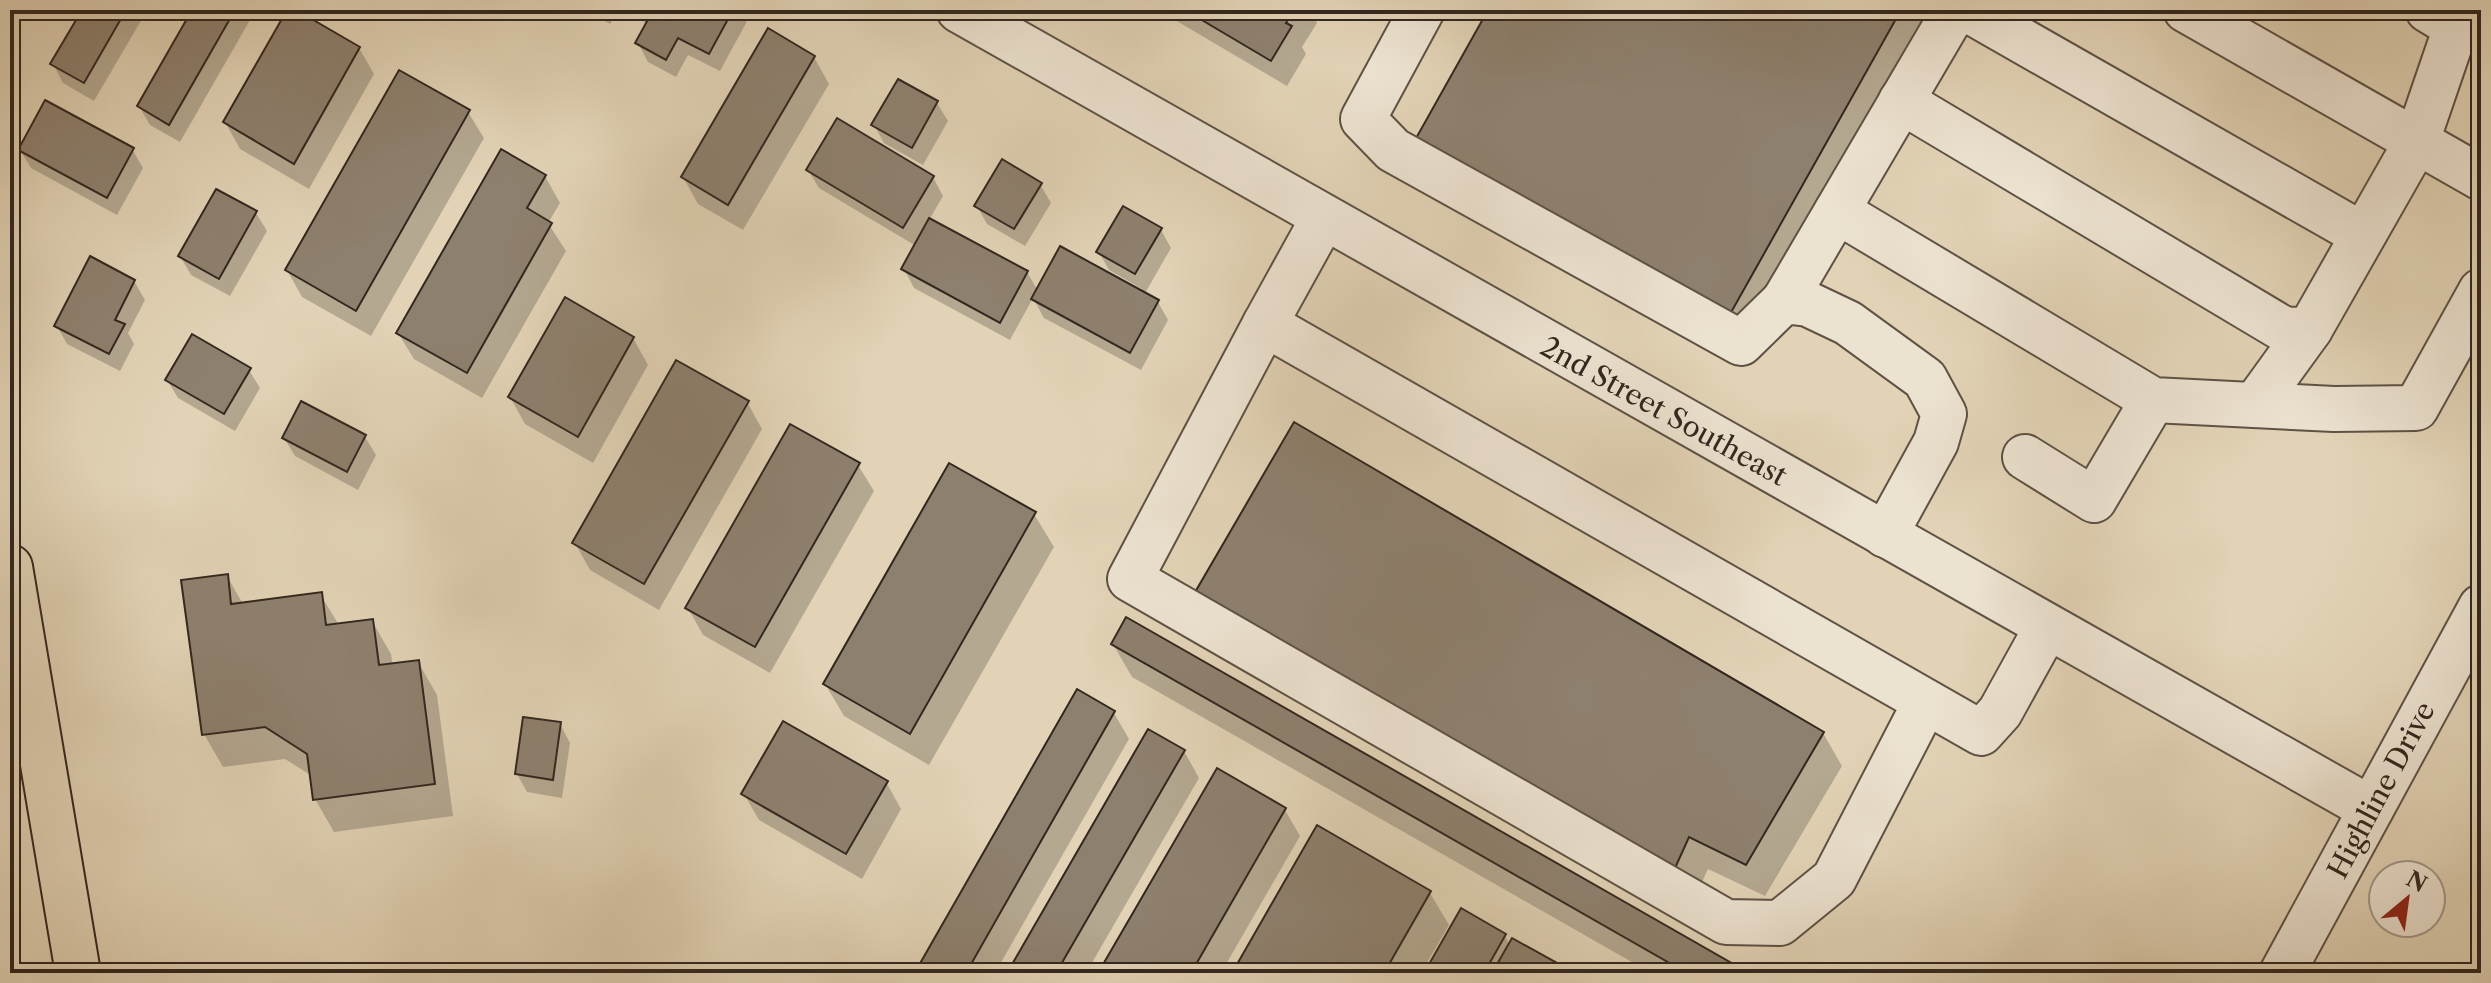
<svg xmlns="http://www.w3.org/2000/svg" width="2491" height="983" font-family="'Libre Caslon Text',serif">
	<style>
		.shadow { fill: #0003 }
		.building { fill: #8e806e; stroke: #32271f; stroke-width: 2 }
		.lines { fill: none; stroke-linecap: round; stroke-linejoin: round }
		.minor-casing { stroke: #5e5245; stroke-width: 48 }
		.major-casing { stroke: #32271f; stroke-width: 48 }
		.minor { stroke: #ece2d0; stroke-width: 44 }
		.major { stroke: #e2d3b6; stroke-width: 44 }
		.labels { text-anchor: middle; stroke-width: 7; stroke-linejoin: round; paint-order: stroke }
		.street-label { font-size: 28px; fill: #32271f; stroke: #ece2d0 }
	</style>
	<rect width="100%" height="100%" fill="#e2d3b6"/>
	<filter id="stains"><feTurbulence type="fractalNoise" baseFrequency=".0025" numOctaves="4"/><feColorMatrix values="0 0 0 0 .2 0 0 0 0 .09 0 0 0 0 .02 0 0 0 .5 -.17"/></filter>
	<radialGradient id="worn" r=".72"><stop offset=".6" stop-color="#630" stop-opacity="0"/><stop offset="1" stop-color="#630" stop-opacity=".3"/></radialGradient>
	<!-- shadow -->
	<g class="shadow">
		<polygon points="63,10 136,10 142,19 94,101 63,83 53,64 79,19"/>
		<polygon points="194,10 254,13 180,142 150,125 139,106"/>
		<polygon points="289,10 359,48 374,74 309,189 240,149 225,122"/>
		<polygon points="587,10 618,10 610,24"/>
		<polygon points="630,10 751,10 752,12 720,71 688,55 676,77 648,62 638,43 648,24 634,16"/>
		<polygon points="1169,10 1310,10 1317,23 1302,47 1306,54 1287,86 1175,20"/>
		<polygon points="1490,10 1937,10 1748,348"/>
		<polygon points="814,57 829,84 743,230 698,204 683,177"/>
		<polygon points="937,103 948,121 923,165 884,143 874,125"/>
		<polygon points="468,112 484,138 371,336 302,297 287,270"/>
		<polygon points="132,149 143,168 117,215 31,168 20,150"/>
		<polygon points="808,170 933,177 943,196 929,220 1027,272 1038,291 1140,293 1142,289 1109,270 1099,252 1161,230 1171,248 1144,295 1158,302 1168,320 1141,370 1044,318 1033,298 1010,340 914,288 904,269 916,246 819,188"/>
		<polygon points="545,176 560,203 548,223 566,251 482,398 414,359 398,333"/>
		<polygon points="1040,184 1051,203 1025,246 987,224 977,206"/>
		<polygon points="217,191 256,213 267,231 230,296 191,275 180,256"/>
		<polygon points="134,281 145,300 128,333 134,344 120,371 67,344 57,326"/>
		<polygon points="633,338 648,365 593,463 525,424 510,397"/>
		<polygon points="249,370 260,388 235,431 178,398 167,380"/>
		<polygon points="747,402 762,429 659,610 590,570 575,543"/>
		<polygon points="302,404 365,437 376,455 358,490 295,456 284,438"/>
		<polygon points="858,465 874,491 770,673 703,635 688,608"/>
		<polygon points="1034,514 1054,547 929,765 844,716 825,684"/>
		<polygon points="227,576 243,604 320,594 339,625 372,621 391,654 393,666 418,662 437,695 453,816 334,832 315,799 312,776 285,759 223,767 204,734"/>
		<polygon points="1215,626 1823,733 1842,766 1765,896 1708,869 1690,909"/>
		<polygon points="1113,644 1745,973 1651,973 1132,677"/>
		<polygon points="1114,713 1129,739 995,973 924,973 920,967"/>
		<polygon points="560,724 570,743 562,798 527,792 517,774"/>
		<polygon points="1184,751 1199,778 1086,973 1010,973"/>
		<polygon points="886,782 901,809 862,879 759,820 744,794"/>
		<polygon points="1285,810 1300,836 1221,973 1100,973"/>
		<polygon points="1430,893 1449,925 1421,973 1234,973"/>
		<polygon points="1505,936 1510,946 1556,964 1561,973 1426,973"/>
	</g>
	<!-- building -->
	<g class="building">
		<polygon points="82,10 126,10 84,83 50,64"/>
		<polygon points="192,10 235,10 169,125 137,106"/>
		<polygon points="287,10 296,10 360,47 294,164 223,122"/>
		<polygon points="643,10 733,10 709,54 678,38 666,60 635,43 651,14"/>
		<polygon points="1185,10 1294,10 1286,23 1292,26 1271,61"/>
		<polygon points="1488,10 1901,10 1729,316 1415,140"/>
		<polygon points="768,28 815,56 728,205 681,177"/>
		<polygon points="399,70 470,110 356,311 285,270"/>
		<polygon points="898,79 938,101 912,148 871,125"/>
		<polygon points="45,100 134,148 107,198 18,150"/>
		<polygon points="837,118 934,176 903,228 806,170"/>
		<polygon points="501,149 546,175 527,208 552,223 467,373 396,333"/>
		<polygon points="1002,159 1042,183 1014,229 974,206"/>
		<polygon points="216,189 257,211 219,279 178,256"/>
		<polygon points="1123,206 1162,228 1135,274 1096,252"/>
		<polygon points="929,218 1028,271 1000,323 901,269"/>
		<polygon points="1060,246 1159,300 1130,353 1031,299"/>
		<polygon points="90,256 135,280 115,320 125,324 109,354 54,326"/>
		<polygon points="565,297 634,337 578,437 508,397"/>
		<polygon points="192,334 251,368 224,414 165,380"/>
		<polygon points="676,360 749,401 644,584 572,543"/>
		<polygon points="301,401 366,435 347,472 282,438"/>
		<polygon points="1294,422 1824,732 1746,865 1689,837 1671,877 1194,594"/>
		<polygon points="790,424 860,463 755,647 685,608"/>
		<polygon points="949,463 1036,512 910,734 823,684"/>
		<polygon points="228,574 231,604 322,592 326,625 373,619 379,665 419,660 435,784 313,800 307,754 265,727 202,735 181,580"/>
		<polygon points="1126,617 1749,973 1687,973 1111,644"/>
		<polygon points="1077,689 1115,711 966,973 928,973 918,967"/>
		<polygon points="523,717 561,722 553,780 515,774"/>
		<polygon points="783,721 888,781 846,854 741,794"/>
		<polygon points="1148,729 1185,750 1056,973 1007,973"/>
		<polygon points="1217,768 1286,808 1191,973 1098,973"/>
		<polygon points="1317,825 1431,891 1384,973 1232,973"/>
		<polygon points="1461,908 1506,934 1484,973 1424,973"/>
		<polygon points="1512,938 1557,963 1552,973 1492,973"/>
	</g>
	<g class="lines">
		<defs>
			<g id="minor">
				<polyline points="959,10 2371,809"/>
				<polyline points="1422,10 1363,119 1393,150 1741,343 1784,301 1808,304 1848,323 1925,379 1944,414 1936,442 1885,535"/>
				<polyline points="1968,10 2363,235"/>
				<polyline points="2186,10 2481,178"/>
				<polyline points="1901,101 2285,330 2310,329 2417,141 2456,27 2428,10"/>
				<polyline points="1837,211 2153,400 2334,409 2416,408 2481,291"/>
				<polyline points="1784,301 1955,10"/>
				<polyline points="1265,324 1323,219"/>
				<polyline points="2255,405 2310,329"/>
				<polyline points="2025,457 2094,500 2153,400"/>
				<polyline points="1925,703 1834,879 1780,923 1726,922 1130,579 1265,324 1981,733 2000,712 2047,627"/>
				<polyline points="2282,973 2481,607"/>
			</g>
			<polyline id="major" points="10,567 78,973"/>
		</defs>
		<!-- minor casing -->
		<use href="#minor" class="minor-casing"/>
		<!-- major casing -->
		<use href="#major" class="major-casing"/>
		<!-- minor -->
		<use href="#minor" class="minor"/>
		<!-- major -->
		<use href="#major" class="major"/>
	</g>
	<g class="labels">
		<!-- street labels -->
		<g class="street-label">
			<text transform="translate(1664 411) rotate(29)" y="10">2nd Street Southeast</text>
			<text transform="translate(2381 790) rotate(-62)" y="10">Highline Drive</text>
		</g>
	</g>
	<!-- margin -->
	<rect width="2491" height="983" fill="none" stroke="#e2d3b6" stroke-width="40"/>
	<rect x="12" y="12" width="2467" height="959" fill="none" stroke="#32271f" stroke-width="4"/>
	<rect x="20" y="20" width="2451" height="943" fill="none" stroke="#32271f" stroke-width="2"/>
	<!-- north arrow -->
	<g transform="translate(2407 899) rotate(29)"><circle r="38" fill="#ece2d0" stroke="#a29789" stroke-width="2"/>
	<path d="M0-6L14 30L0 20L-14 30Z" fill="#8f2418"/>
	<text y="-12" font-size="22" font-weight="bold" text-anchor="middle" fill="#32271f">N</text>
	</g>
	<rect width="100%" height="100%" filter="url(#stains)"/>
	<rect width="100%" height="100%" fill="url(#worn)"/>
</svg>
